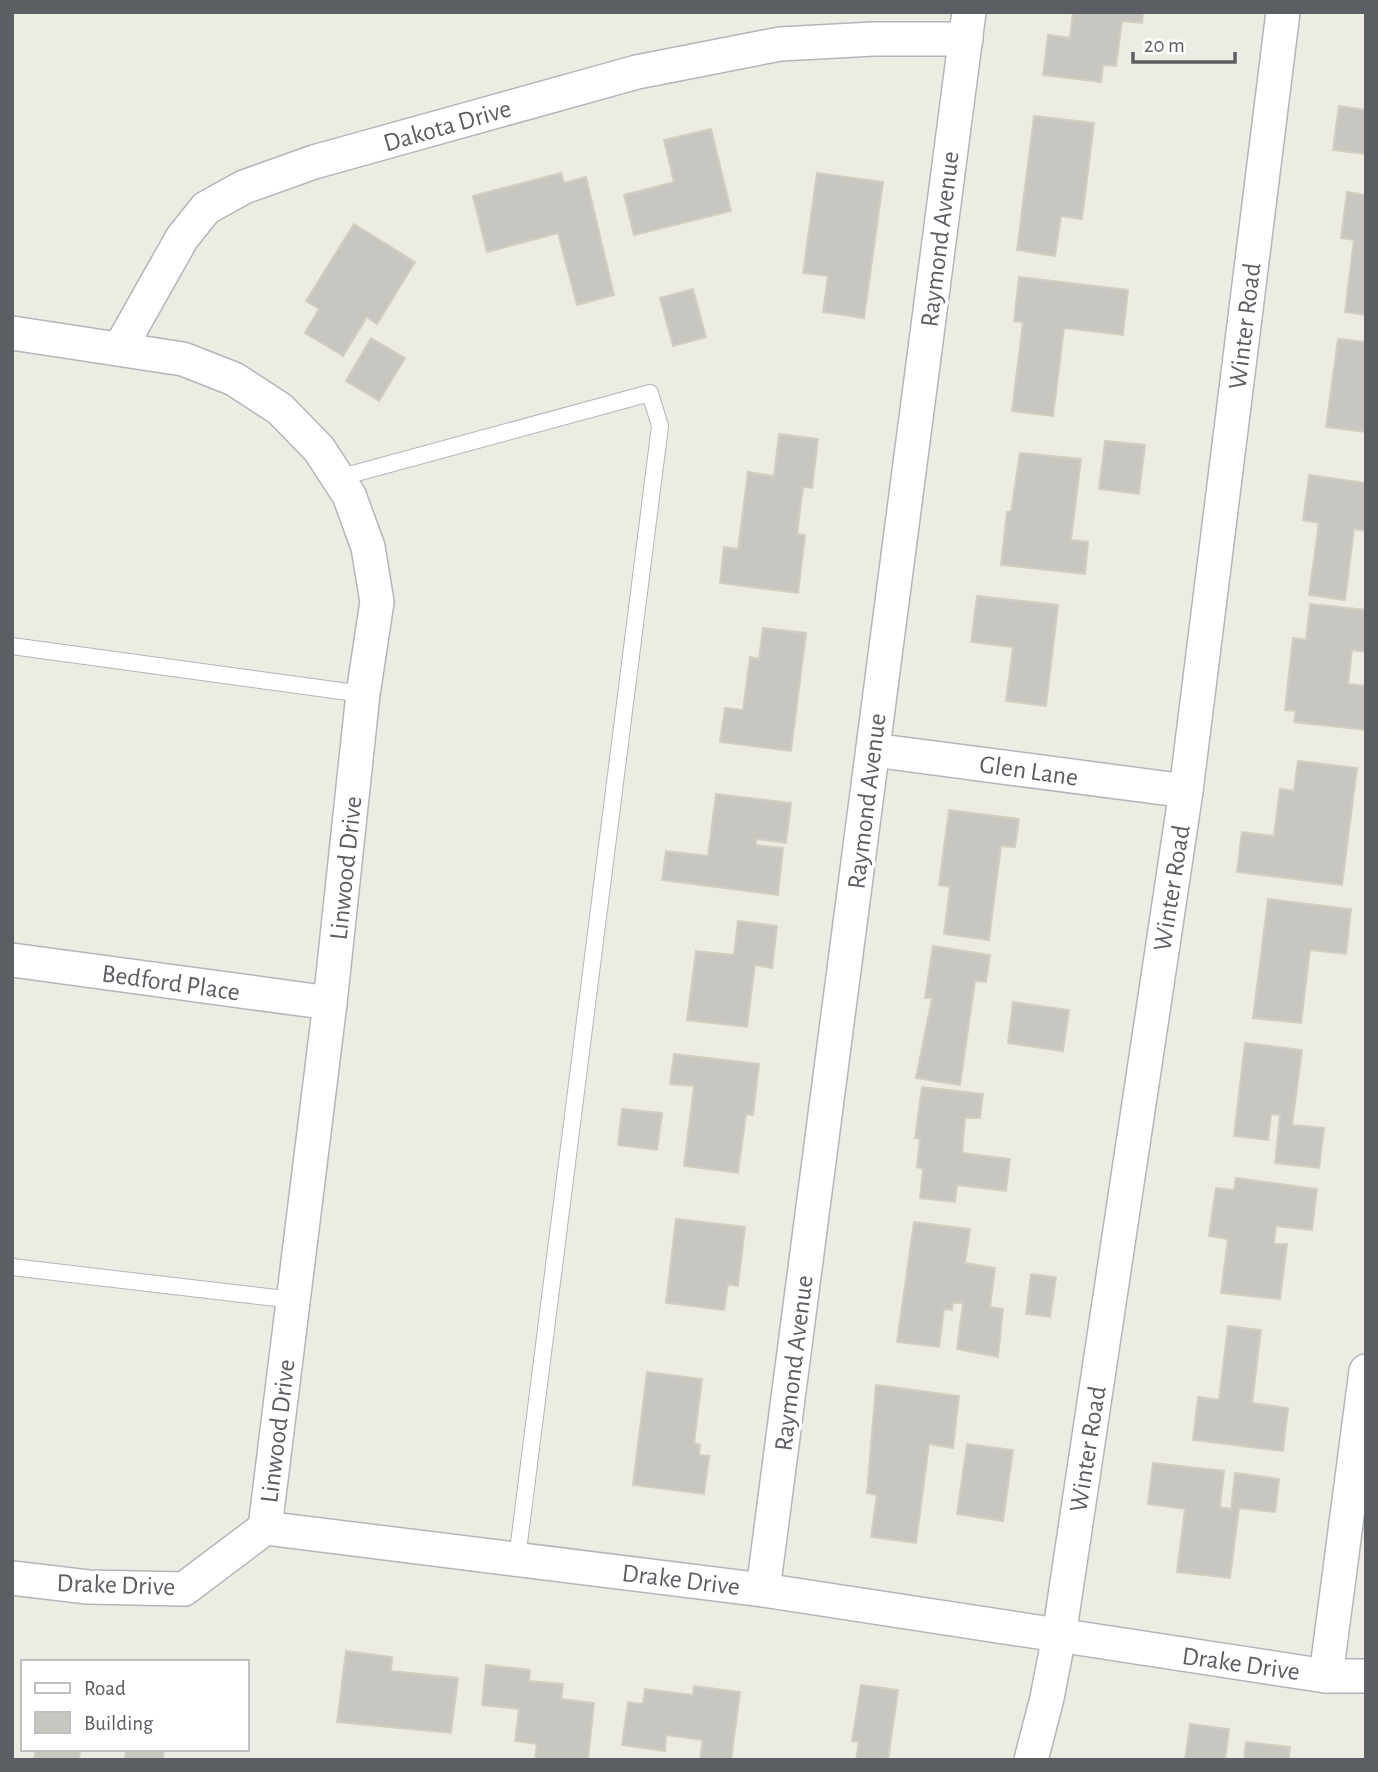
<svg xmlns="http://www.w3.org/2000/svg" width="1378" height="1772" font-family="'Alegreya Sans',sans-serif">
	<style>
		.building { fill: #c8c6c0; stroke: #d2cec1; stroke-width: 2 }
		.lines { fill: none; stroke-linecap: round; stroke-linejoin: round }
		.lane-casing { stroke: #b3b5ba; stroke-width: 18 }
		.street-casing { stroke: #b3b5ba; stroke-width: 36 }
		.lane { stroke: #fff; stroke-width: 16 }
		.street { stroke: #fff; stroke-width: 33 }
		.labels { text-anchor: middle; stroke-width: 7; stroke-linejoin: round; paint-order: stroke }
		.street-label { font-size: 26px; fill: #5b5e63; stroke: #fff }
	</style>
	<rect width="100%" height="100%" fill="#edece3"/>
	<!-- building -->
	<g class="building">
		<polygon points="1073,12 1143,12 1142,23 1122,21 1116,66 1103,65 1101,82 1043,75 1048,35 1070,38"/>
		<polygon points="1366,100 1366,154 1333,150 1339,106 1365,110"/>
		<polygon points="1034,116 1094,123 1082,219 1061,216 1055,256 1017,250"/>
		<polygon points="711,129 731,211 634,235 624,195 674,182 664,140"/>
		<polygon points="561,173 564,183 586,177 614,295 577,305 558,233 487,252 473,196"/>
		<polygon points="817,173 883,182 864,318 823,312 828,276 803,273"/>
		<polygon points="1347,192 1366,195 1366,315 1345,312 1354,240 1341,238"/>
		<polygon points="354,224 415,262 377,324 367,317 343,356 305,333 319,309 306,301"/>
		<polygon points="1019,277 1128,290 1123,335 1064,328 1053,416 1012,411 1023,322 1014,321"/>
		<polygon points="693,289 706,337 673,346 660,298"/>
		<polygon points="371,338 405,358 379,401 346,381"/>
		<polygon points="1338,339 1366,342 1366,432 1326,427"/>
		<polygon points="779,434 818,439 812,488 803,487 797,534 805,535 798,593 720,583 724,547 738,549 748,472 774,476"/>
		<polygon points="1105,441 1145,445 1139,494 1099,489"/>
		<polygon points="1020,453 1081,459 1071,540 1088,542 1085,574 1001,565 1007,512 1011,512"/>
		<polygon points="1309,475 1366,483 1366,531 1354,529 1345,600 1309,595 1319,523 1303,520"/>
		<polygon points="977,596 1058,605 1046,706 1006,701 1013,647 971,642"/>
		<polygon points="1310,604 1366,610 1366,652 1352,650 1348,684 1366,686 1366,730 1294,722 1296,711 1285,710 1293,638 1306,640"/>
		<polygon points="763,628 806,633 791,751 720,742 725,708 743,710 750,657 759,659"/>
		<polygon points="1298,761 1357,768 1342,885 1237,872 1242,832 1274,836 1280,789 1294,791"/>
		<polygon points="716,794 791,803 786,843 756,839 756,845 783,848 778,895 662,880 666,851 708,856"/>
		<polygon points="949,810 1019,819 1015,847 1001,846 989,940 944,934 950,887 939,885"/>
		<polygon points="1268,899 1351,909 1346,954 1310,950 1301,1023 1253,1018"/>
		<polygon points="738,921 777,926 772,968 755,965 747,1027 687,1020 696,951 734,955"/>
		<polygon points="933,946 990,955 986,982 975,981 960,1085 916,1078 932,998 925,998"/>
		<polygon points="1013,1002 1069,1010 1063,1051 1008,1043"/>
		<polygon points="1245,1043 1302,1050 1292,1125 1324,1128 1319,1168 1275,1163 1280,1115 1271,1114 1268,1140 1234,1136"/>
		<polygon points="674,1054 759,1064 753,1115 746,1114 738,1173 684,1166 694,1086 670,1084"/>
		<polygon points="922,1087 983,1094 980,1118 965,1118 962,1153 1010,1159 1006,1191 957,1185 955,1202 920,1198 923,1169 917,1167 920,1139 915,1138"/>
		<polygon points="622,1109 662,1113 657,1150 618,1145"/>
		<polygon points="1236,1178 1317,1189 1312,1230 1276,1226 1274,1244 1287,1244 1280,1299 1221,1293 1228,1239 1209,1236 1216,1188 1234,1190"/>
		<polygon points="676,1219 745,1227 738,1286 728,1284 724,1310 666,1303"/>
		<polygon points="914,1222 970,1229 965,1263 995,1268 990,1307 1003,1309 998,1357 957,1349 963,1303 953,1303 952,1310 944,1309 939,1347 897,1342"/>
		<polygon points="1031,1274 1056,1277 1050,1317 1026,1314"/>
		<polygon points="1228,1326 1261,1330 1252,1403 1288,1408 1283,1451 1193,1440 1198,1397 1219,1400"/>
		<polygon points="647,1372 702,1379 694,1443 700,1445 699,1455 709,1456 704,1494 633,1485"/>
		<polygon points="876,1385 959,1396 953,1448 929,1444 916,1543 871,1537 877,1495 867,1493"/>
		<polygon points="967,1444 1013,1450 1003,1521 957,1514"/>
		<polygon points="1153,1463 1224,1471 1220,1507 1231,1509 1235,1473 1279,1479 1275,1512 1239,1508 1230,1578 1177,1572 1185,1509 1148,1504"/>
		<polygon points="346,1651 392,1657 391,1671 458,1678 451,1733 337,1722"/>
		<polygon points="486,1665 530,1670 529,1681 563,1684 561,1699 594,1703 588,1760 535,1760 537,1744 515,1741 519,1709 482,1705"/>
		<polygon points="861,1685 898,1690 888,1760 856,1760 859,1742 852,1741"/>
		<polygon points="694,1686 740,1692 731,1760 700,1759 703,1740 666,1735 665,1751 622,1745 628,1702 643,1704 645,1689 693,1695"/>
		<polygon points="1190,1724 1229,1729 1225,1760 1185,1760"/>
		<polygon points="1246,1742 1290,1747 1289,1760 1244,1760"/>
		<polygon points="36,1749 80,1749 79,1760 34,1760"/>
		<polygon points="126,1749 164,1749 163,1760 125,1760"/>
	</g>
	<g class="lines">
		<defs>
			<g id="lane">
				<polyline points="338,478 650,393 660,426 517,1559"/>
				<polyline points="12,646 363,694"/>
				<polyline points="12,1267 293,1300"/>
			</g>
			<g id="street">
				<polyline points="12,333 183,359 234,379 280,409 319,449 349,495 368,547 377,602 363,694 330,1003 265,1528"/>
				<polyline points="120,348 182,238 206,208 244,187 314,162 637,72 780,44 874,39 966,39"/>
				<polyline points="873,750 1186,791"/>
				<polyline points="12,960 330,1003"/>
				<polyline points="12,1578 88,1587 184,1589 265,1528 763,1590 1326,1676 1366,1676"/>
				<polyline points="763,1590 969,12"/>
				<polyline points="1326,1676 1366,1371"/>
				<polyline points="1031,1760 1047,1698 1059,1636 1186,791 1283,12"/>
			</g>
		</defs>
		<!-- lane casing -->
		<use href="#lane" class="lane-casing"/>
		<!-- street casing -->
		<use href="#street" class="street-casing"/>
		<!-- lane -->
		<use href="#lane" class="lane"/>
		<!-- street -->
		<use href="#street" class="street"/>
	</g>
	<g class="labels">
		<!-- street labels -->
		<g class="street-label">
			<text transform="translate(447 125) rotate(-16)" y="9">Dakota Drive</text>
			<text transform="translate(939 239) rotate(-83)" y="9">Raymond Avenue</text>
			<text transform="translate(1244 326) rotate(-83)" y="9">Winter Road</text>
			<text transform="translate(1029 770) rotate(8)" y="9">Glen Lane</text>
			<text transform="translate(866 801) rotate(-83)" y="9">Raymond Avenue</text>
			<text transform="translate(345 868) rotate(-84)" y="9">Linwood Drive</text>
			<text transform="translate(1171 888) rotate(-81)" y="9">Winter Road</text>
			<text transform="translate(171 982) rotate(8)" y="9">Bedford Place</text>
			<text transform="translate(793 1363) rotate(-83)" y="9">Raymond Avenue</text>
			<text transform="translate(277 1431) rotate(-83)" y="9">Linwood Drive</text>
			<text transform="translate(1087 1449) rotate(-81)" y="9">Winter Road</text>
			<text transform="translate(681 1579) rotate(7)" y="9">Drake Drive</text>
			<text transform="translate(116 1584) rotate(2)" y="9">Drake Drive</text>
			<text transform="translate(1241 1663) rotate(8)" y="9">Drake Drive</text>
		</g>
	</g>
	<!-- border -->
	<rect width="1378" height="1772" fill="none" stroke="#5b5e63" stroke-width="28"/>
	<!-- legend -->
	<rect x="21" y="1660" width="228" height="91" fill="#ffffff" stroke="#bdbfc1" stroke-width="2"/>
	<rect x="35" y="1683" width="35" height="10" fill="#ffffff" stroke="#bdbfc1" stroke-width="2"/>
	<text x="84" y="1695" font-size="21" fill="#5b5e63">Road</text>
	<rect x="35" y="1712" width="35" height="21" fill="#c8c6c0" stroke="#bdbfc1" stroke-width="2"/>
	<text x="84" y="1730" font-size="21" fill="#5b5e63">Building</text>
	<!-- scale -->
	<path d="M1133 52v10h102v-10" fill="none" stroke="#5b5e63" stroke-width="3.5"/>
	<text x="1144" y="52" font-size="21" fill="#5b5e63" stroke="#ffffff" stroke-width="5" paint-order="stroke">20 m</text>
</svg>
